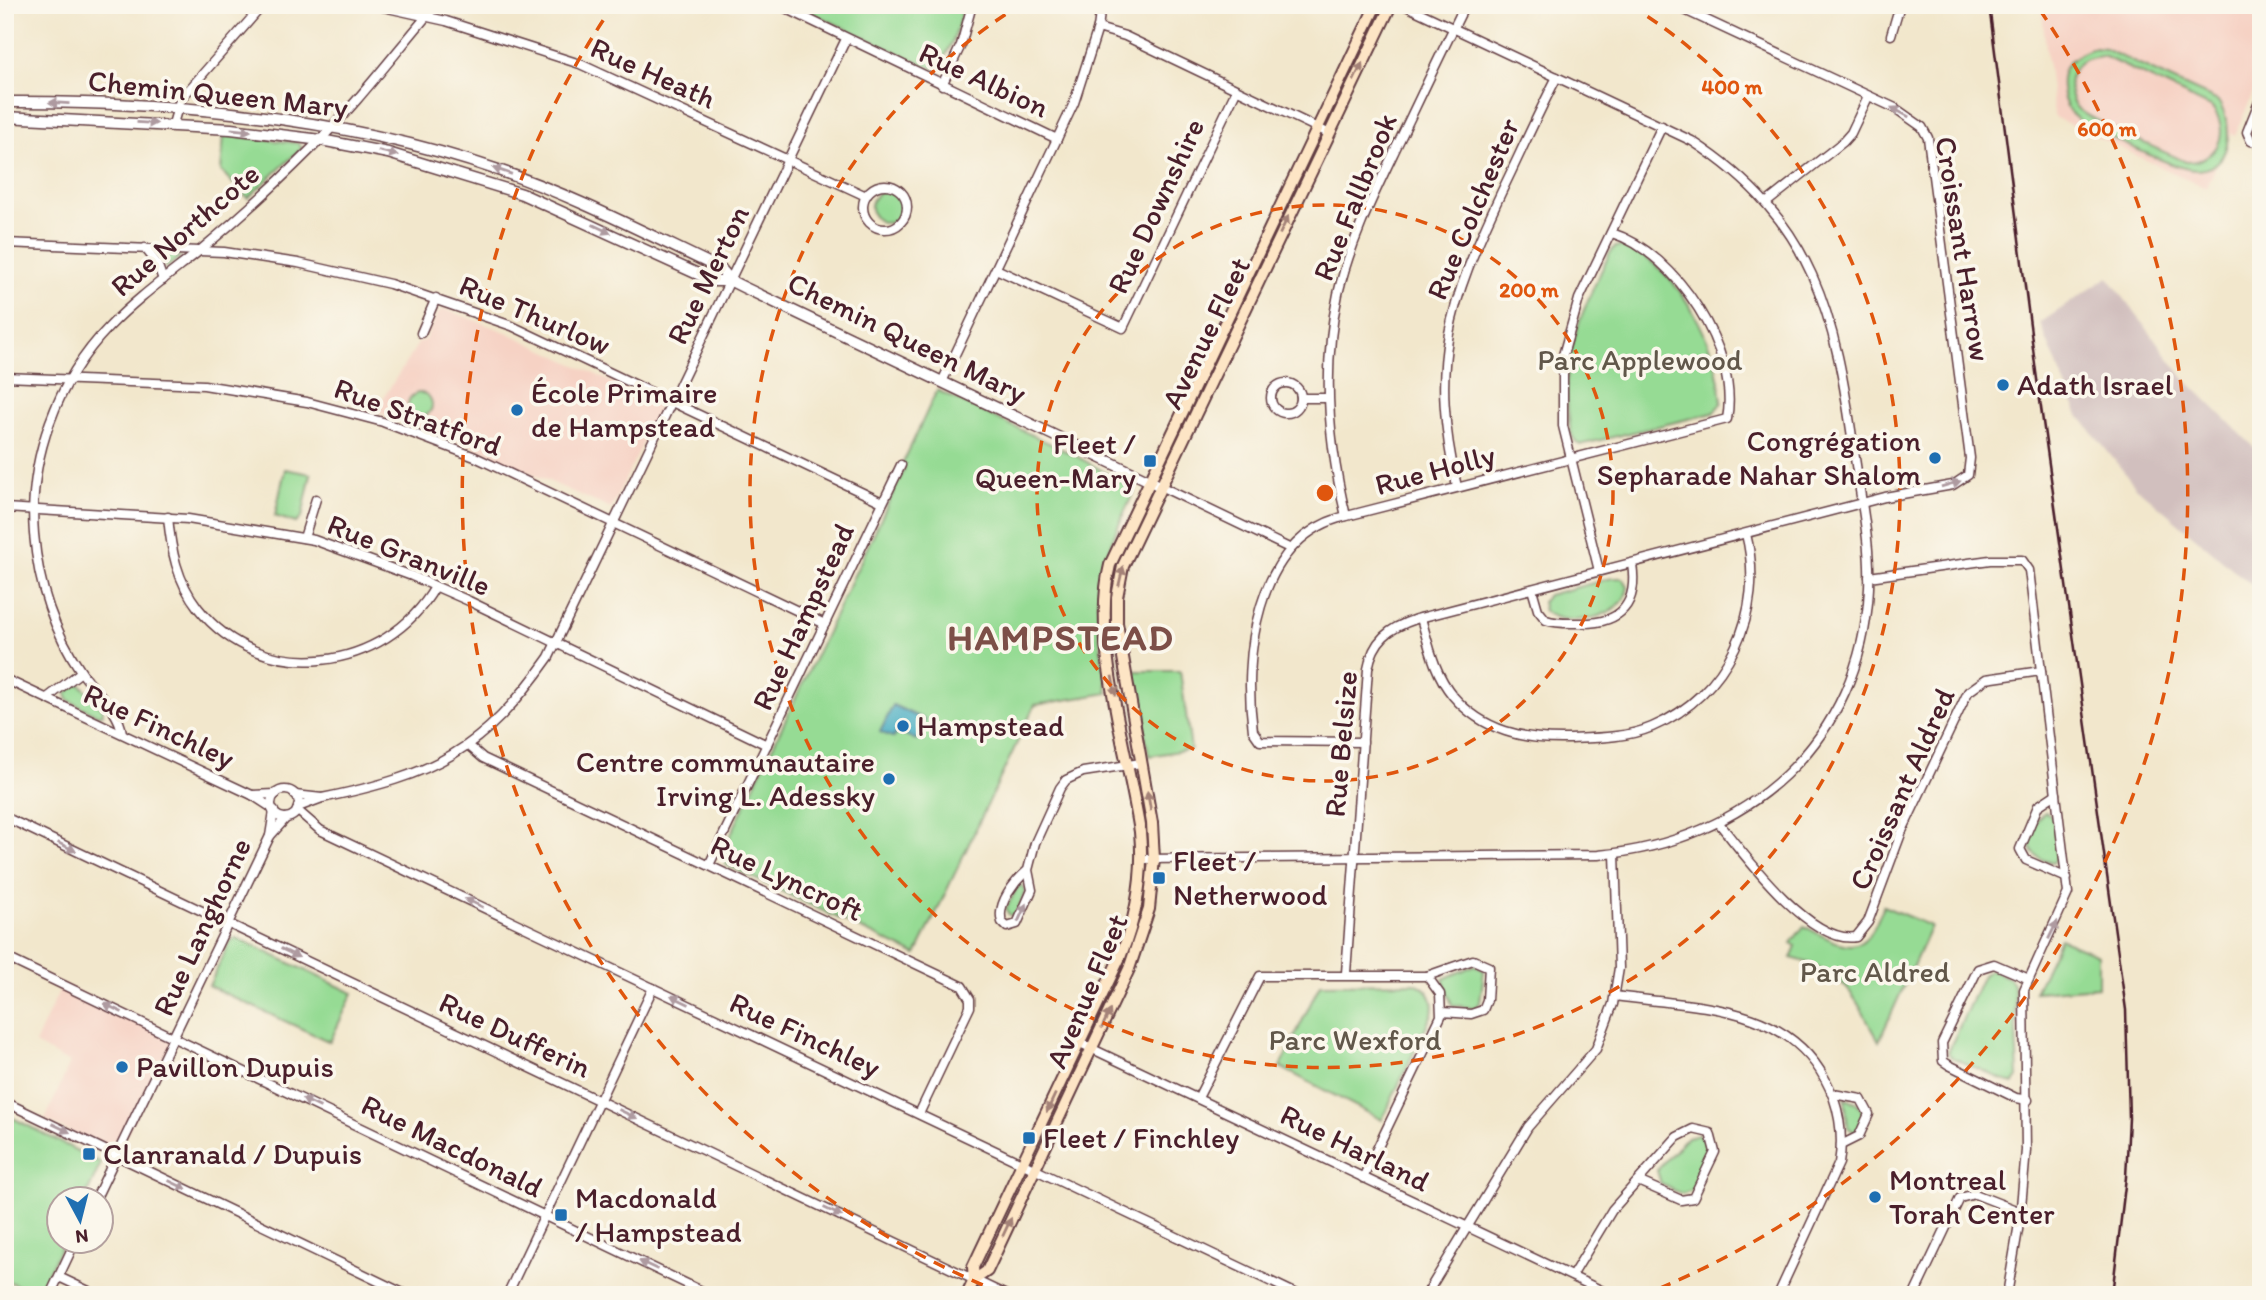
<svg xmlns="http://www.w3.org/2000/svg" width="2266" height="1300" font-family="Itim,sans-serif">
	<style>
		.built { fill: #f6d2c4 }
		.industrial { fill: #d1bfbe }
		.green { fill: #96db94; stroke: #707d60; stroke-width: 2; fill-rule: evenodd }
		.water { fill: #41aac1; stroke: #466476; stroke-width: 2 }
		.lines { fill: none; stroke-linecap: round; stroke-linejoin: round }
		.minor-casing { stroke: #633d43; stroke-width: 11 }
		.tertiary-casing { stroke: #633d43; stroke-width: 13 }
		.secondary-casing { stroke: #633d43; stroke-width: 14 }
		.minor { stroke: #fff; stroke-width: 8 }
		.tertiary { stroke: #fff; stroke-width: 10 }
		.secondary { stroke: #fde5c5; stroke-width: 10 }
		.rail { stroke: #4a1f2b; stroke-width: 2.5 }
		.oneway { fill: #a48278 }
		.oneway2 { fill: #ae9aa0 }
		.ring { fill: none; stroke: #e0560e; stroke-width: 3.5; stroke-dasharray: 12 9 }
		.poi-dot { fill: #1f6fb2; stroke: #fbf7ec; stroke-width: 2.5 }
		.labels { text-anchor: middle; stroke-width: 7; stroke-linejoin: round; paint-order: stroke }
		.street-label { font-size: 30px; fill: #4a1f2b; stroke: #fbf7ec }
		.park-label { font-size: 30px; fill: #61574a; stroke: #fbf7ec }
		.poi-label { font-size: 30px; fill: #4a1f2b; stroke: #fbf7ec; text-anchor: start }
		.district-label { font-size: 37px; font-weight: bold; letter-spacing: 2px; fill: #7d4f48; stroke: #fbf7ec }
		.centre { fill: #e0560e; stroke: #fbf7ec; stroke-width: 3.5 }
		.ring-label { font-size: 21px; text-anchor: middle; font-weight: bold; fill: #e0560e; stroke: #fbf7ec; stroke-width: 7; stroke-linejoin: round; paint-order: stroke }
	</style>
	<rect width="100%" height="100%" fill="#fbf7ec"/>
	<filter id="ink" filterUnits="userSpaceOnUse"><feTurbulence type="fractalNoise" baseFrequency=".0143" numOctaves="2"/><feDisplacementMap in="SourceGraphic" scale="14" xChannelSelector="R" yChannelSelector="G"/><feConvolveMatrix kernelMatrix="1 2 1 2 8 2 1 2 1" color-interpolation-filters="sRGB"/></filter>
	<filter id="wash" filterUnits="userSpaceOnUse"><feTurbulence type="fractalNoise" baseFrequency=".00686" numOctaves="4" result="noise"/><feDisplacementMap in="SourceGraphic" scale="28" xChannelSelector="R" yChannelSelector="G"/><feGaussianBlur stdDeviation="1.57" result="paint"/><feColorMatrix in="noise" values="0 0 0 0 0 0 0 0 0 0 0 0 0 0 0 0 0 1.4 0 .05"/><feComposite in="paint" operator="in"/></filter>
	<g filter="url(#wash)">
		<rect width="100%" height="100%" fill="#f2e7cc"/>
		<!-- built -->
		<g class="built">
			<polygon points="2041,5 2228,5 2261,20 2261,75 2235,135 2231,133 2206,188 2054,117"/>
			<polygon points="444,309 506,332 656,403 659,409 611,509 466,444 375,411 419,342 425,340 438,313"/>
			<polygon points="62,984 174,1038 117,1155 45,1120 70,1063 35,1044"/>
		</g>
		<!-- industrial -->
		<polygon class="industrial" points="2108,277 2184,378 2261,454 2261,593 2136,487 2077,413 2040,323"/>
		<!-- green -->
		<g class="green">
			<polygon points="815,5 964,5 955,36 940,67 933,69 812,13"/>
			<path d="M2093 48 2105 49 2218 101C2238 132 2228 180 2184 168 2167 164 2090 129 2077 119 2061 107 2056 75 2070 61 2076 55 2085 52 2093 48ZM2103 56 2211 107C2232 131 2218 162 2186 162 2166 152 2090 121 2078 109 2070 101 2067 84 2072 73 2077 60 2091 57 2103 56Z"/>
			<polygon points="224,135 298,143 302,148 248,198 221,171"/>
			<circle cx="887" cy="207" r="16"/>
			<path d="M1625 246C1683 272 1716 343 1722 402L1713 413 1580 445C1571 439 1570 430 1569 418 1559 357 1584 306 1610 253L1615 247Z"/>
			<polygon points="163,255 178,255 180,257 166,268 159,258"/>
			<path d="M937 390 1076 456 1131 487 1134 492C1092 578 1092 599 1108 693L1035 705 916 955 726 865 722 853 905 468 902 465Z"/>
			<circle cx="420" cy="405" r="12"/>
			<polygon points="285,469 311,474 302,517 296,523 275,516"/>
			<path d="M1612 578H1623L1628 586C1626 619 1564 629 1544 611L1542 602 1548 595Z"/>
			<polygon points="1133,671 1180,671 1191,749 1149,756"/>
			<polygon points="76,684 81,685 103,709 103,714 97,715 68,700 66,694"/>
			<path d="M2045 812 2053 816 2058 856 2053 863C2021 856 2025 830 2045 812Z"/>
			<polygon points="1021,885 1025,891 1016,915 1009,915 1006,909 1018,886"/>
			<path d="M1883 906 1931 926 1879 1041C1853 995 1846 971 1791 958L1796 946 1791 943 1804 926C1846 949 1865 960 1883 906Z"/>
			<polygon points="237,938 353,993 330,1042 209,986 230,941"/>
			<polygon points="2060,939 2098,955 2098,987 2035,992"/>
			<polygon points="1475,965 1484,971 1480,1003 1473,1008 1452,1005 1443,979"/>
			<polygon points="1990,970 2010,978 2014,985 2018,1077 2013,1084 1951,1057 1948,1052 1983,975"/>
			<path d="M1415 983C1429 989 1435 999 1432 1014L1382 1120 1280 1067 1320 984Z"/>
			<path d="M1845 1099 1856 1102C1867 1112 1863 1121 1856 1133L1848 1128Z"/>
			<polygon points="5,1114 101,1163 85,1198 60,1198 60,1240 64,1241 37,1294 5,1280"/>
			<polygon points="1698,1134 1708,1141 1709,1151 1692,1190 1682,1194 1661,1184 1657,1170 1687,1137"/>
		</g>
		<!-- water -->
		<polygon class="water" points="893,705 925,720 916,740 897,731 894,738 880,732"/>
	</g>
	<g filter="url(#ink)">
		<g class="lines">
			<defs>
				<g id="minor">
					<polyline points="374,5 446,21 580,64 866,196"/>
					<polyline points="779,5 1057,139"/>
					<polyline points="1098,28 1125,36 1328,133"/>
					<polyline points="1891,35 1900,5"/>
					<polyline points="942,85 961,45 972,5"/>
					<polyline points="2261,97 2247,132 2251,141 2261,143"/>
					<polyline points="173,124 180,100 263,5"/>
					<circle cx="885" cy="207" r="22"/>
					<polyline points="1766,203 1843,142 1851,133 1868,97"/>
					<polyline points="5,243 224,252 298,263 390,284 512,326 882,502"/>
					<polyline points="145,248 157,263 163,280"/>
					<polyline points="996,269 1123,328 1236,91"/>
					<polyline points="421,333 436,298"/>
					<polyline points="5,377 204,385 307,402 383,422 475,457 825,624"/>
					<polyline points="942,382 1074,103 1098,28 1101,5"/>
					<circle cx="1286" cy="398" r="15"/>
					<polyline points="1301,398 1328,398"/>
					<polyline points="1160,486 1289,548"/>
					<path d="M1457 487C1429 362 1448 306 1501 193 1520 154 1537 115 1557 77"/>
					<polyline points="5,508 188,519 314,540 412,576 469,601 767,745"/>
					<path d="M1346 516C1328 443 1322 368 1338 294 1350 243 1373 196 1395 150 1418 102 1441 53 1465 5"/>
					<path d="M168 517C171 550 177 581 198 608 262 689 386 672 435 587"/>
					<polyline points="304,538 316,499"/>
					<polyline points="1599,571 1563,426 1563,355 1579,299 1662,126"/>
					<path d="M1532 589 1538 610 1546 620C1557 624 1569 623 1580 623 1622 624 1638 603 1632 564"/>
					<path d="M1421 618C1429 646 1434 673 1453 696 1483 731 1524 740 1568 739 1596 738 1626 738 1652 727 1728 695 1766 612 1746 534"/>
					<polyline points="5,679 252,795"/>
					<polyline points="47,698 81,672"/>
					<path d="M122 733C119 709 95 692 82 673 54 632 38 583 34 534 28 460 57 380 109 327 136 299 168 276 198 252 237 220 275 185 311 149 356 105 395 53 436 5"/>
					<path d="M1363 742 1260 741 1253 731C1243 657 1255 544 1339 518L1727 419C1740 352 1676 253 1612 233"/>
					<polyline points="468,745 483,758 962,986 970,999 970,1007 919,1114"/>
					<circle cx="285" cy="804" r="14"/>
					<polyline points="2056,794 2038,806 2020,849 2026,860 2067,878"/>
					<polyline points="295,795 322,798 298,807"/>
					<path d="M322 798C434 775 482 752 549 657L846 39"/>
					<polyline points="272,808 252,795 276,794"/>
					<polyline points="297,810 320,830 1299,1295"/>
					<polyline points="274,811 270,836 286,818"/>
					<polyline points="5,817 1006,1295"/>
					<path d="M1719 823C1744 855 1811 945 1856 937L1868 922 1902 831 1968 692 1986 679 2041 671 2029 570 2022 560H1990L1869 577"/>
					<path d="M1142 859 1598 855C1746 842 1862 742 1869 588 1871 543 1860 496 1854 451 1835 315 1815 221 1692 141L1404 5"/>
					<polyline points="709,865 901,465"/>
					<path d="M1028 870C1015 881 996 904 1002 922L1007 927 1017 924 1032 890 1028 870 1035 843 1060 788 1066 780 1083 772 1141 763"/>
					<polyline points="5,957 710,1295"/>
					<path d="M1346 973 1368 669C1373 640 1389 628 1416 619L1885 497 1953 485 1968 475 1970 458 1928 138 1922 127 1895 108 1674 5"/>
					<polyline points="1427,976 1473,960 1489,967 1487,1000 1483,1010 1471,1014 1442,1012"/>
					<path d="M1615 996C1691 1007 1784 1002 1825 1079 1839 1104 1844 1135 1839 1163L1778 1295"/>
					<polyline points="1080,1043 1611,1295"/>
					<polyline points="1833,1094 1861,1099 1869,1114 1859,1136 1841,1145"/>
					<polyline points="1198,1098 1260,976 1427,976 1440,994 1441,1016 1363,1178"/>
					<polyline points="2028,1100 2016,1098 1949,1065 1943,1061 1942,1043 1978,969 1994,964 2029,979"/>
					<polyline points="5,1102 407,1295"/>
					<polyline points="96,1198 270,836"/>
					<polyline points="1572,1276 1612,1210 1677,1137 1693,1129 1710,1133 1715,1152 1693,1198 1681,1200 1638,1181"/>
					<polyline points="59,1277 97,1295"/>
					<polyline points="5,1290 15,1295"/>
					<polyline points="50,1295 76,1240"/>
					<polyline points="507,1295 653,988"/>
					<polyline points="1426,1295 1528,1127 1596,1049 1613,1004 1619,968 1615,854"/>
					<polyline points="1914,1295 1960,1198 1975,1194 2021,1212"/>
					<polyline points="2007,1295 2020,1218 2026,1150 2024,990 2068,893 2041,671"/>
				</g>
				<g id="tertiary">
					<path d="M5 102C169 101 342 116 498 170 575 196 647 234 721 269L731 281 743 287 1156 484"/>
					<polyline points="5,117 231,129 321,140 388,153 522,194 713,281 731,281"/>
				</g>
				<g id="secondary">
					<polyline points="974,1280 987,1271 1129,969 1149,909 1154,859 1152,823 1117,623 1117,597 1123,566 1391,5"/>
					<path d="M967 1295 974 1280 973 1267 1121 955C1137 915 1144 874 1140 832 1128 753 1091 639 1110 565L1376 5"/>
				</g>
			</defs>
			<!-- minor casing -->
			<use href="#minor" class="minor-casing"/>
			<!-- tertiary casing -->
			<use href="#tertiary" class="tertiary-casing"/>
			<!-- secondary casing -->
			<use href="#secondary" class="secondary-casing"/>
			<!-- minor -->
			<use href="#minor" class="minor"/>
			<!-- tertiary -->
			<use href="#tertiary" class="tertiary"/>
			<!-- secondary -->
			<use href="#secondary" class="secondary"/>
			<!-- rail -->
			<polyline class="rail" points="1989,5 2036,372 2126,1010 2129,1118 2126,1177 2112,1295"/>
		</g>
		<!-- one-way arrows -->
		<defs><path id="oneway-solid" d="M-6-.8H1V-3.2L6.5 0L1 3.2V.8H-6Z" transform="scale(1.75)"/></defs>
		<g class="oneway">
			<use href="#oneway-solid" transform="translate(1358 72) rotate(-64)"/>
			<use href="#oneway-solid" transform="translate(1284 225) rotate(-65)"/>
			<use href="#oneway-solid" transform="translate(1121 576) rotate(-77)"/>
			<use href="#oneway-solid" transform="translate(1114 686) rotate(79)"/>
			<use href="#oneway-solid" transform="translate(1149 801) rotate(-100)"/>
			<use href="#oneway-solid" transform="translate(1106 1019) rotate(-65)"/>
			<use href="#oneway-solid" transform="translate(1051 1103) rotate(115)"/>
			<use href="#oneway-solid" transform="translate(1007 1227) rotate(-65)"/>
		</g>
		<g class="oneway2">
			<use href="#oneway-solid" transform="translate(59 103) rotate(-177)"/>
			<use href="#oneway-solid" transform="translate(1900 112) rotate(-152)"/>
			<use href="#oneway-solid" transform="translate(147 123) rotate(3)"/>
			<use href="#oneway-solid" transform="translate(241 130) rotate(6)"/>
			<use href="#oneway-solid" transform="translate(388 153) rotate(13)"/>
			<use href="#oneway-solid" transform="translate(502 171) rotate(-161)"/>
			<use href="#oneway-solid" transform="translate(602 229) rotate(25)"/>
			<use href="#oneway-solid" transform="translate(1951 484) rotate(-16)"/>
			<use href="#oneway-solid" transform="translate(67 847) rotate(26)"/>
			<use href="#oneway-solid" transform="translate(474 903) rotate(-155)"/>
			<use href="#oneway-solid" transform="translate(1022 913) rotate(-66)"/>
			<use href="#oneway-solid" transform="translate(2053 930) rotate(-64)"/>
			<use href="#oneway-solid" transform="translate(290 953) rotate(26)"/>
			<use href="#oneway-solid" transform="translate(680 1000) rotate(-154)"/>
			<use href="#oneway-solid" transform="translate(113 1008) rotate(-154)"/>
			<use href="#oneway-solid" transform="translate(311 1103) rotate(-154)"/>
			<use href="#oneway-solid" transform="translate(628 1114) rotate(26)"/>
			<use href="#oneway-solid" transform="translate(61 1128) rotate(26)"/>
			<use href="#oneway-solid" transform="translate(178 1185) rotate(26)"/>
			<use href="#oneway-solid" transform="translate(833 1212) rotate(26)"/>
			<use href="#oneway-solid" transform="translate(648 1265) rotate(-155)"/>
		</g>
	</g>
	<!-- distance rings -->
	<g class="ring">
		<circle cx="1325" cy="493" r="288"/>
		<path d="M1630 5A575 575 0 1 1 1020 5"/>
		<path d="M1002 1293A863 863 0 0 1 610 10M2040 10A863 863 0 0 1 1648 1293"/>
	</g>
	<!-- markers -->
	<g class="poi-dot">
		<circle cx="2003" cy="385" r="7"/>
		<circle cx="517" cy="410" r="7"/>
		<circle cx="1935" cy="458" r="7"/>
		<rect x="1143" y="454" width="14" height="14" rx="3.5"/>
		<circle cx="903" cy="726" r="7"/>
		<circle cx="889" cy="779" r="7"/>
		<rect x="1152" y="871" width="14" height="14" rx="3.5"/>
		<circle cx="122" cy="1067" r="7"/>
		<rect x="1022" y="1131" width="14" height="14" rx="3.5"/>
		<rect x="82" y="1147" width="14" height="14" rx="3.5"/>
		<circle cx="1875" cy="1197" r="7"/>
		<rect x="554" y="1208" width="14" height="14" rx="3.5"/>
	</g>
	<g class="labels">
		<!-- street labels -->
		<g class="street-label">
			<text transform="translate(653 73) rotate(24)" y="10">Rue Heath</text>
			<text transform="translate(984 80) rotate(25)" y="10">Rue Albion</text>
			<text transform="translate(218 94) rotate(6)" y="10">Chemin Queen Mary</text>
			<text transform="translate(1355 197) rotate(-68)" y="10">Rue Fallbrook</text>
			<text transform="translate(1156 206) rotate(-65)" y="10">Rue Downshire</text>
			<text transform="translate(1473 209) rotate(-67)" y="10">Rue Colchester</text>
			<text transform="translate(185 230) rotate(-41)" y="10">Rue Northcote</text>
			<text transform="translate(1963 249) rotate(81)" y="10">Croissant Harrow</text>
			<text transform="translate(708 275) rotate(-64)" y="10">Rue Merton</text>
			<text transform="translate(535 315) rotate(23)" y="10">Rue Thurlow</text>
			<text transform="translate(1206 333) rotate(-64)" y="10">Avenue Fleet</text>
			<text transform="translate(907 338) rotate(26)" y="10">Chemin Queen Mary</text>
			<text transform="translate(418 417) rotate(20)" y="10">Rue Stratford</text>
			<text transform="translate(1435 470) rotate(-15)" y="10">Rue Holly</text>
			<text transform="translate(409 555) rotate(22)" y="10">Rue Granville</text>
			<text transform="translate(803 617) rotate(-65)" y="10">Rue Hampstead</text>
			<text transform="translate(159 726) rotate(25)" y="10">Rue Finchley</text>
			<text transform="translate(1341 744) rotate(-85)" y="10">Rue Belsize</text>
			<text transform="translate(1902 789) rotate(-66)" y="10">Croissant Aldred</text>
			<text transform="translate(787 878) rotate(25)" y="10">Rue Lyncroft</text>
			<text transform="translate(202 927) rotate(-65)" y="10">Rue Langhorne</text>
			<text transform="translate(1087 991) rotate(-67)" y="10">Avenue Fleet</text>
			<text transform="translate(515 1035) rotate(25)" y="10">Rue Dufferin</text>
			<text transform="translate(805 1035) rotate(25)" y="10">Rue Finchley</text>
			<text transform="translate(452 1146) rotate(26)" y="10">Rue Macdonald</text>
			<text transform="translate(1355 1148) rotate(26)" y="10">Rue Harland</text>
		</g>
		<!-- park labels -->
		<g class="park-label">
			<text x="1640" y="370">Parc Applewood</text>
			<text x="1875" y="982">Parc Aldred</text>
			<text x="1355" y="1050">Parc Wexford</text>
		</g>
		<!-- poi labels -->
		<g class="poi-label">
			<text x="2017" y="395">Adath Israel</text>
			<text x="531" y="403">École Primaire<tspan x="531" dy="34">de Hampstead</tspan></text>
			<text x="1921" y="451" text-anchor="end">Congrégation<tspan x="1921" dy="34">Sepharade Nahar Shalom</tspan></text>
			<text x="1136" y="454" text-anchor="end">Fleet /<tspan x="1136" dy="34">Queen-Mary</tspan></text>
			<text x="917" y="736">Hampstead</text>
			<text x="875" y="772" text-anchor="end">Centre communautaire<tspan x="875" dy="34">Irving L. Adessky</tspan></text>
			<text x="1173" y="871">Fleet /<tspan x="1173" dy="34">Netherwood</tspan></text>
			<text x="136" y="1077">Pavillon Dupuis</text>
			<text x="1043" y="1148">Fleet / Finchley</text>
			<text x="103" y="1164">Clanranald / Dupuis</text>
			<text x="1889" y="1190">Montreal<tspan x="1889" dy="34">Torah Center</tspan></text>
			<text x="575" y="1208">Macdonald<tspan x="575" dy="34">/ Hampstead</tspan></text>
		</g>
		<!-- district labels -->
		<g class="district-label">
			<text x="1061" y="650">HAMPSTEAD</text>
		</g>
	</g>
	<circle cx="1325" cy="493" r="10" class="centre"/>
	<g class="ring-label">
		<text x="1732" y="94">400 m</text>
		<text x="2107" y="136">600 m</text>
		<text x="1529" y="297">200 m</text>
	</g>
	<!-- margin -->
	<rect width="2266" height="1300" fill="none" stroke="#fbf7ec" stroke-width="28"/>
	<!-- north arrow -->
	<g transform="translate(80 1220) rotate(173)"><circle r="33" fill="#fbf7ec" stroke="#b4a19f" stroke-width="2"/>
	<path d="M0-5L12 26L0 18L-12 26Z" fill="#1f6fb2"/>
	<text y="-10" font-size="19" font-weight="bold" text-anchor="middle" fill="#4a1f2b">N</text>
	</g>
</svg>
